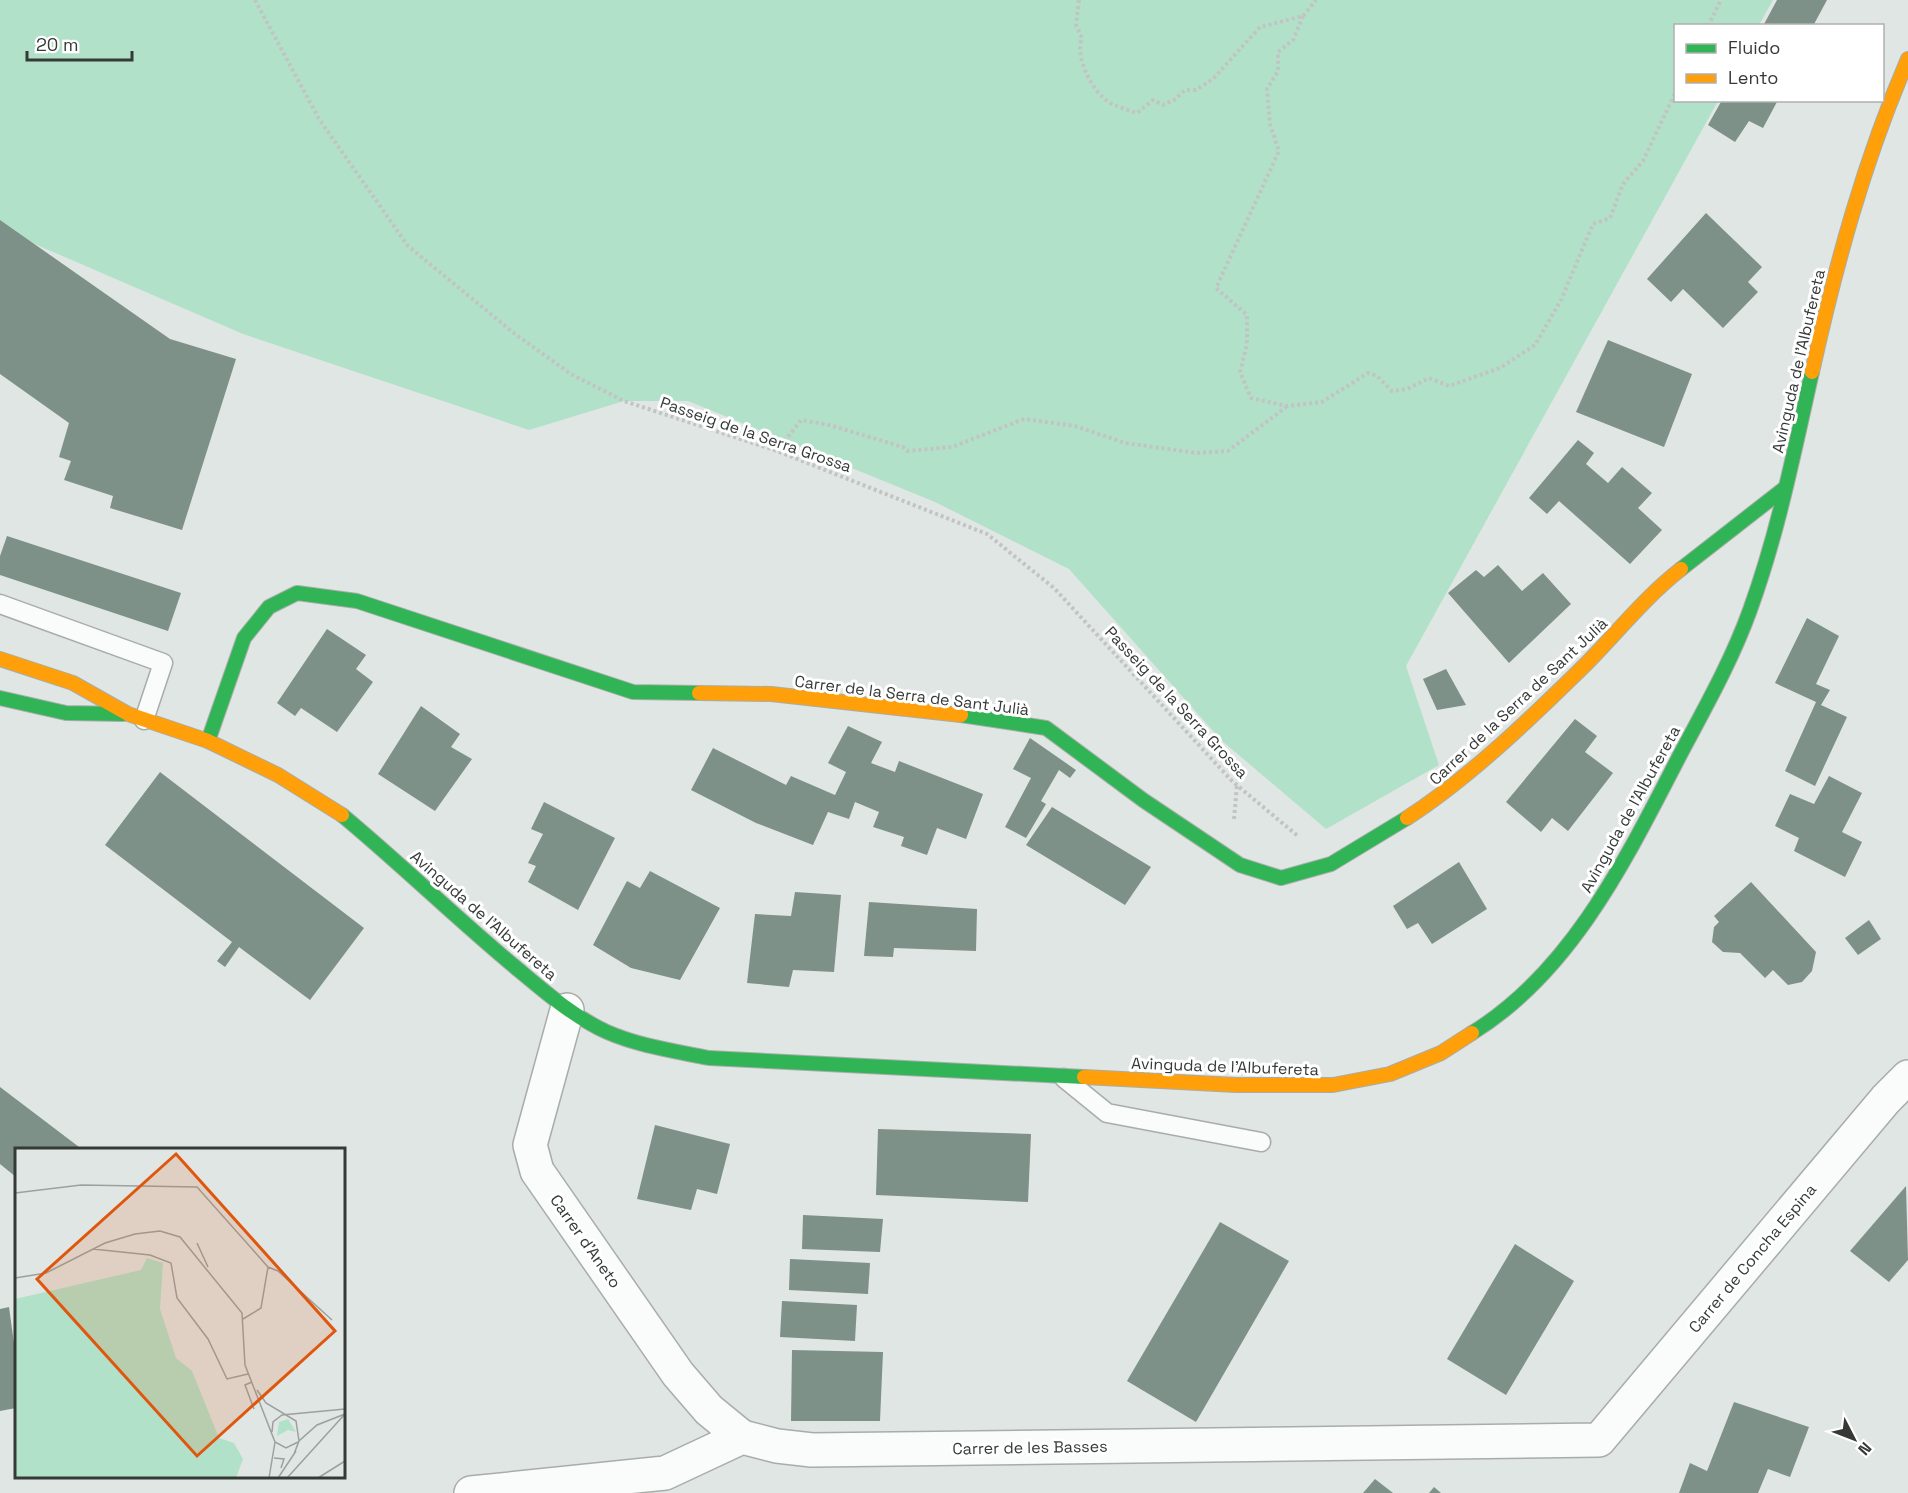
<svg xmlns="http://www.w3.org/2000/svg" width="1908" height="1493" font-family="'Space Grotesk',sans-serif">
	<style>
		.green { fill: #b2e1ca }
		.building { fill: #7d9189 }
		.lines { fill: none; stroke-linecap: round; stroke-linejoin: round }
		.lane-casing { stroke: #a8adaa; stroke-width: 21 }
		.street-casing { stroke: #a8adaa; stroke-width: 36 }
		.fast-casing { stroke: #a8adaa; stroke-width: 16 }
		.slow-casing { stroke: #a8adaa; stroke-width: 16 }
		.path { stroke: #c1c4c3; stroke-width: 4; stroke-dasharray: 3 3; stroke-linecap: butt }
		.lane { stroke: #fafbfb; stroke-width: 18 }
		.street { stroke: #fafbfb; stroke-width: 33 }
		.fast { stroke: #30b455; stroke-width: 14 }
		.slow { stroke: #ff9f0a; stroke-width: 14 }
		.labels { text-anchor: middle; stroke-width: 6; stroke-linejoin: round; paint-order: stroke }
		.street-label { font-size: 16px; fill: #353a37; stroke: #fff }
		.inset-road { fill: none; stroke: #9ca19e; stroke-width: 1.5 }
		.view { fill: #df570e; fill-opacity: 0.15; stroke: #df570e; stroke-width: 3 }
		.inset-edge { fill: none; stroke: #353a37; stroke-width: 3 }
	</style>
	<rect width="100%" height="100%" fill="#e0e6e3"/>
	<!-- green -->
	<polygon class="green" points="0,0 1773,0 1759,25 1676,26 1676,100 1718,101 1406,666 1439,765 1326,829 1221,740 1069,569 935,502 688,401 624,401 529,430 243,334 0,229"/>
	<!-- building -->
	<g class="building">
		<polygon points="1777,0 1827,0 1813,26 1763,26"/>
		<polygon points="1722,100 1778,100 1763,128 1749,121 1735,142 1708,125"/>
		<polygon points="1706,213 1762,267 1748,282 1758,292 1723,328 1683,289 1671,302 1647,279"/>
		<polygon points="0,220 170,339 236,359 182,530 110,508 113,496 64,480 71,461 59,457 69,423 0,374"/>
		<polygon points="1608,340 1692,374 1664,447 1576,412"/>
		<polygon points="1578,440 1594,453 1586,464 1608,483 1622,467 1652,493 1638,508 1662,530 1630,564 1559,501 1547,514 1529,498"/>
		<polygon points="7,536 181,593 168,631 0,575 0,556"/>
		<polygon points="1498,565 1522,591 1543,573 1571,604 1509,663 1448,593 1476,570 1484,577"/>
		<polygon points="1807,618 1839,636 1816,684 1830,690 1821,705 1847,717 1815,786 1785,771 1816,702 1775,683"/>
		<polygon points="327,629 366,655 356,669 373,682 337,732 301,708 295,716 277,703"/>
		<polygon points="1446,669 1466,705 1437,710 1423,679"/>
		<polygon points="421,706 460,734 451,747 472,759 435,811 378,774"/>
		<polygon points="1575,719 1597,736 1585,752 1613,773 1568,831 1552,818 1541,832 1506,802"/>
		<polygon points="848,726 882,742 871,763 895,772 899,761 983,794 966,839 937,828 927,855 901,846 904,837 873,827 879,812 855,802 849,819 828,812 813,845 756,823 691,790 713,748 786,785 791,776 835,795 846,772 828,763"/>
		<polygon points="1030,738 1076,770 1070,778 1059,770 1041,801 1046,804 1026,838 1005,827 1031,778 1013,769"/>
		<polygon points="160,772 364,928 310,1000 239,947 225,967 217,961 232,942 105,845"/>
		<polygon points="1829,776 1862,793 1842,832 1862,842 1845,877 1794,851 1799,838 1775,826 1790,794 1814,804"/>
		<polygon points="544,802 615,838 578,910 528,882 536,866 528,863 543,834 531,829"/>
		<polygon points="1052,807 1151,867 1125,905 1026,845"/>
		<polygon points="1459,862 1487,909 1432,944 1418,923 1407,929 1393,906"/>
		<polygon points="650,871 720,908 680,980 631,968 593,945 627,881 640,888"/>
		<polygon points="1751,882 1816,952 1812,971 1802,982 1788,985 1773,970 1765,978 1740,953 1723,952 1712,942 1714,927 1719,922 1714,916"/>
		<polygon points="795,892 841,895 834,972 793,970 789,987 747,983 755,914 791,916"/>
		<polygon points="869,902 977,909 976,951 894,948 893,957 864,956"/>
		<polygon points="1869,920 1881,939 1858,955 1845,938"/>
		<polygon points="0,1087 83,1150 16,1150 16,1177 0,1164"/>
		<polygon points="655,1125 730,1144 717,1194 697,1189 691,1210 637,1199"/>
		<polygon points="878,1129 1031,1134 1028,1202 876,1195"/>
		<polygon points="1906,1186 1908,1260 1889,1282 1850,1251"/>
		<polygon points="803,1215 883,1219 880,1252 802,1249"/>
		<polygon points="1220,1222 1289,1261 1196,1422 1127,1381"/>
		<polygon points="1515,1244 1574,1281 1506,1395 1447,1359"/>
		<polygon points="790,1259 870,1263 868,1294 789,1290"/>
		<polygon points="782,1301 857,1305 855,1341 780,1337"/>
		<polygon points="9,1307 16,1358 16,1408 0,1411 0,1309"/>
		<polygon points="792,1350 883,1352 880,1421 791,1421"/>
		<polygon points="1734,1402 1809,1427 1790,1477 1768,1469 1758,1493 1679,1493 1690,1463 1707,1471"/>
		<polygon points="1375,1479 1393,1493 1363,1493"/>
		<polygon points="1434,1487 1441,1493 1429,1493"/>
	</g>
	<g class="lines">
		<defs>
			<g id="lane">
				<polyline points="0,604 163,663 144,720"/>
				<polyline points="1064,1078 1107,1113 1261,1142"/>
			</g>
			<g id="street">
				<polyline points="567,1010 530,1145 537,1171 678,1374 709,1410 742,1437"/>
				<polyline points="471,1493 665,1473 742,1437 777,1446 812,1450 1599,1440 1886,1099 1908,1077"/>
			</g>
			<g id="fast">
				<polyline points="1681,569 1785,488"/>
				<polyline points="0,698 66,713 123,714"/>
				<polyline points="961,715 1046,728 1143,800 1240,865 1281,878 1331,864 1407,818"/>
				<polyline points="208,741 244,638 269,607 297,593 357,601 633,692 699,693"/>
				<path d="M342 815C401 864 455 917 514 966 544 991 572 1016 607 1032 639 1046 675 1051 709 1058L1084 1077"/>
				<path d="M1472 1033C1573 971 1628 855 1681 753 1706 706 1732 660 1750 610 1778 533 1794 452 1812 372"/>
			</g>
			<g id="slow">
				<path d="M1812 372C1836 264 1864 161 1908 59"/>
				<polyline points="0,659 73,683 128,714 208,741 278,775 342,815"/>
				<polyline points="699,693 771,694 961,715"/>
				<path d="M1407 818C1469 778 1531 718 1584 666 1616 634 1645 597 1681 569"/>
				<polyline points="1084,1077 1236,1085 1333,1085 1390,1074 1441,1053 1472,1033"/>
			</g>
		</defs>
		<!-- lane casing -->
		<use href="#lane" class="lane-casing"/>
		<!-- street casing -->
		<use href="#street" class="street-casing"/>
		<!-- fast casing -->
		<use href="#fast" class="fast-casing"/>
		<!-- slow casing -->
		<use href="#slow" class="slow-casing"/>
		<!-- path -->
		<g class="path">
			<polyline points="255,0 319,119 408,246 515,334 571,374 624,401 777,451 987,534 1054,588 1232,781 1299,837"/>
			<path d="M1079 0 1076 25 1082 38C1074 57 1093 93 1110 103 1118 107 1128 110 1137 113L1153 100 1163 105 1174 100 1185 90H1196L1213 79 1260 27 1303 16 1316 0"/>
			<polyline points="1303,16 1293,40 1278,52 1278,71 1267,89 1270,124 1279,151 1216,288 1247,315 1247,344 1240,372 1251,398 1287,406 1322,402 1368,373 1377,376 1392,391 1407,389 1429,378 1449,386 1500,368 1535,345 1561,300 1593,224 1610,218 1623,184 1643,161 1676,91"/>
			<polyline points="1708,26 1721,0"/>
			<polyline points="777,451 801,420 829,425 903,447 907,451 952,447 1024,419 1075,426 1125,443 1197,453 1228,451 1286,407"/>
			<polyline points="1234,819 1237,785"/>
		</g>
		<!-- lane -->
		<use href="#lane" class="lane"/>
		<!-- street -->
		<use href="#street" class="street"/>
		<!-- fast -->
		<use href="#fast" class="fast"/>
		<!-- slow -->
		<use href="#slow" class="slow"/>
	</g>
	<g class="labels">
		<!-- street labels -->
		<g class="street-label">
			<text transform="translate(1798 361) rotate(-77)" y="6">Avinguda de l'Albufereta</text>
			<text transform="translate(756 434) rotate(19)" y="6">Passeig de la Serra Grossa</text>
			<text transform="translate(912 695) rotate(7)" y="6">Carrer de la Serra de Sant Julià</text>
			<text transform="translate(1518 701) rotate(-43)" y="6">Carrer de la Serra de Sant Julià</text>
			<text transform="translate(1177 702) rotate(47)" y="6">Passeig de la Serra Grossa</text>
			<text transform="translate(1630 809) rotate(-61)" y="6">Avinguda de l'Albufereta</text>
			<text transform="translate(484 915) rotate(41)" y="6">Avinguda de l'Albufereta</text>
			<text transform="translate(1225 1066) rotate(2)" y="6">Avinguda de l'Albufereta</text>
			<text transform="translate(586 1241) rotate(55)" y="6">Carrer d'Aneto</text>
			<text transform="translate(1752 1258) rotate(-50)" y="6">Carrer de Concha Espina</text>
			<text transform="translate(1030 1447) rotate(-1)" y="6">Carrer de les Basses</text>
		</g>
	</g>
	<!-- overview -->
	<g transform="translate(15 1148)">
		<rect width="330" height="330" fill="#e0e6e3"/>
		<path d="M132 110 148 115 145 161 161 210 177 223 204 290 219 295 228 311 221 330H0V151L126 122ZM273 271 281 284 273 282 262 288 264 274Z" fill="#b2e1ca"/>
		<path class="inset-road" d="M0 45 66 37 182 39 253 119 263 123 317 172M182 95 193 119M78 101 135 107 156 115 162 150 193 191 212 231 233 226M0 130 31 125 90 95 120 86 145 83 165 89 227 165 230 217 260 294 271 300 283 294M228 171 246 160 253 119M237 234 230 237 239 261M242 242 251 255 281 273 284 293M257 284 258 274 267 267 330 261M279 306 284 293 302 277 330 266M259 310 269 311 266 320M254 330 260 294M263 330 281 303M272 330 330 266M303 330 330 313"/>
		<path class="view" d="M161 6 320 183 182 308 22 131Z"/>
		<rect width="330" height="330" class="inset-edge"/>
	</g>
	<!-- legend -->
	<rect x="1674" y="24" width="210" height="78" fill="#ffffff" stroke="#aeb0af" stroke-width="1.5"/>
	<rect x="1686" y="44" width="30" height="9" fill="#30b455" stroke="#aeb0af" stroke-width="1.5"/>
	<text x="1728" y="54" font-size="18" fill="#353a37">Fluido</text>
	<rect x="1686" y="74" width="30" height="9" fill="#ff9f0a" stroke="#aeb0af" stroke-width="1.5"/>
	<text x="1728" y="84" font-size="18" fill="#353a37">Lento</text>
	<!-- north arrow -->
	<g transform="translate(1854 1439) rotate(132)" stroke="#ffffff" stroke-width="4.5" paint-order="stroke">
	<path d="M0-4.5L10 22L0 15L-10 22Z" fill="#353a37"/>
	<text y="-9" font-size="16" font-weight="bold" text-anchor="middle" fill="#353a37">N</text>
	</g>
	<!-- scale -->
	<path d="M27 51v9h105v-9" fill="none" stroke="#353a37" stroke-width="3"/>
	<text x="36" y="51" font-size="18" fill="#353a37" stroke="#ffffff" stroke-width="4.5" paint-order="stroke">20 m</text>
</svg>
